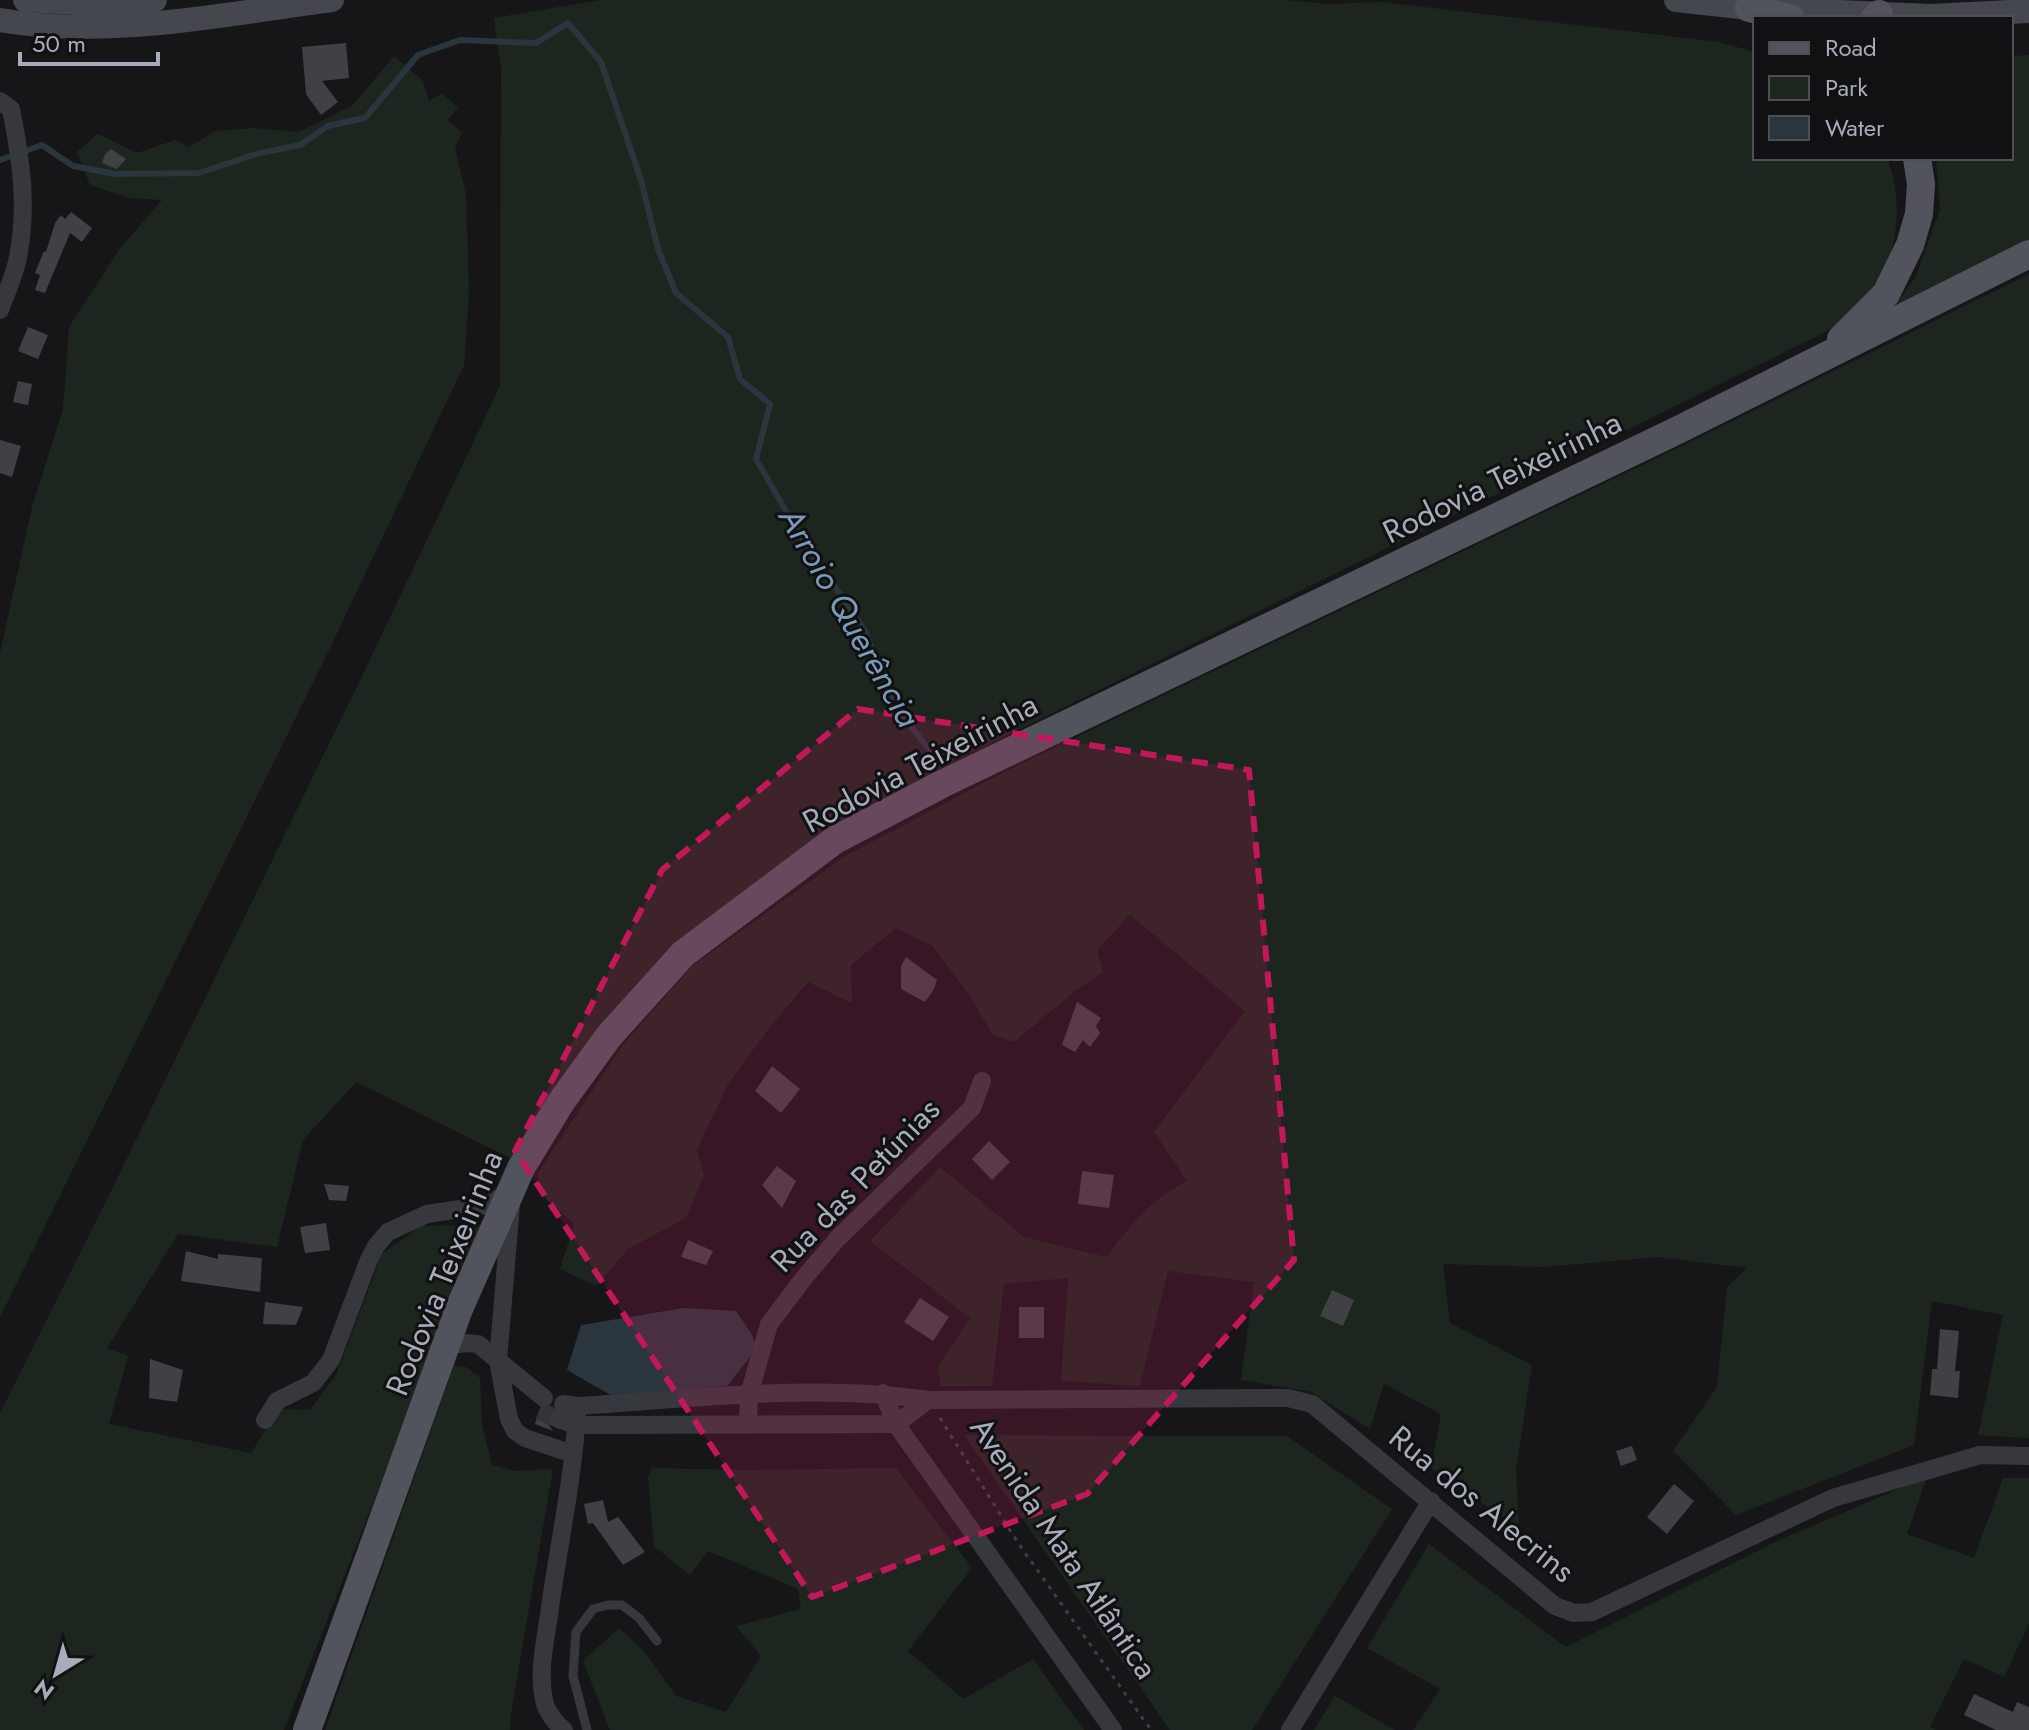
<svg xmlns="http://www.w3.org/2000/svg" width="2029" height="1730" font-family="Jost,sans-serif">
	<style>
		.green { fill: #1d261e }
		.water { fill: #2a353d }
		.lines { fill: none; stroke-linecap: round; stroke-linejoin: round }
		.stream { stroke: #2a353d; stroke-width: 6 }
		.building { fill: #404145 }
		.street-tunnel { stroke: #333438; stroke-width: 18; stroke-dasharray: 18 9; stroke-linecap: butt }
		.path { stroke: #3c3f44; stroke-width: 3; stroke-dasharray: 4 6; stroke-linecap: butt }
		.lane { stroke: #36383d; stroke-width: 9 }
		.street { stroke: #36383d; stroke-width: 18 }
		.secondary { stroke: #44474e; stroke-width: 24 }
		.primary { stroke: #52545d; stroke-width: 28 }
		.marked { fill: #c2185b; fill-opacity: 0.2; stroke: #c2185b; stroke-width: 6; stroke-dasharray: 16 10; stroke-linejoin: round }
		.labels { text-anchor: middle; stroke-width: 6; stroke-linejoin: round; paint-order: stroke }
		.street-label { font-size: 32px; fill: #a6acb9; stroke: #111113 }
		.water-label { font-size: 34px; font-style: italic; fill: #7a9bb7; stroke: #111113 }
	</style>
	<rect width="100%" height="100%" fill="#161618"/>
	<!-- green -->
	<g class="green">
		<path d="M600 0H1287L1327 4 1382 2 1719 42 1755 52V158H1887C1907 207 1896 279 1854 314 1836 329 1799 344 1777 356L943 767 834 829 678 942 596 1030 512 1159 356 1082 303 1140 277 1247 178 1234 107 1348 128 1356 109 1424 251 1453 279 1409 310 1410 336 1375 382 1254 421 1226 482 1225 284 1730H0V1413L113 1187 364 672 500 386 501 68 494 18Z"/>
		<polygon points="2029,55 2029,242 1893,309 1915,278 1940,210 1936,158 2011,158 2011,56"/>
		<polygon points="394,56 423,81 429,101 442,93 458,108 447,120 462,133 455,148 466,194 469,292 464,365 331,646 0,1317 0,653 32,507 63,409 69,327 119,250 162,200 128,198 90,185 77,152 98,134 137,153 175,140 189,147 215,131 253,128 299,132 353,105"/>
		<path d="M2029 274V1438L1978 1435 2003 1315 1932 1301 1914 1445 1736 1515 1673 1451 1717 1387 1727 1287 1747 1268 1658 1257 1543 1267 1443 1264 1450 1323 1532 1365 1516 1468 1519 1528 1431 1468 1441 1414 1384 1384 1370 1429 1311 1392 1241 1380 1254 1282 1168 1271 1140 1386 1061 1381 1068 1278 1004 1284 992 1386H941L937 1368 970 1318 870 1241 940 1167 1024 1237 1107 1257C1132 1223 1149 1201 1187 1181L1154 1132 1245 1011 1130 915 1097 950 1103 972 1074 992 1014 1042 993 1035 969 995 933 946 896 928 851 965 852 1003 808 982 766 1032 728 1084 697 1150 704 1176 686 1218 628 1249 596 1286 560 1269 574 1224 544 1197 537 1174 622 1046 692 966 847 855 1008 770 1688 443Z"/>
		<polygon points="454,1365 466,1367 480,1378 482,1424 492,1465 516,1471 553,1469 511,1713 510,1730 325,1730"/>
		<polygon points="964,1435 1287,1436 1392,1509 1252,1730 1170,1730"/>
		<polygon points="652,1468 745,1470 896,1468 972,1568 908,1651 963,1699 1033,1659 1084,1730 610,1730 583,1661 619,1628 643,1650 676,1696 726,1712 761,1656 736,1626 801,1609 798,1589 708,1551 690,1575 654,1546 648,1478"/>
		<polygon points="1927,1477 1907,1534 1974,1558 2003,1478 2029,1478 2029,1623 2004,1677 1964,1659 1930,1727 1936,1730 1413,1730 1440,1689 1367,1648 1429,1544 1566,1647 1779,1540"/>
		<polygon points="1335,1696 1395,1730 1314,1730"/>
	</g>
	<!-- water -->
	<polygon class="water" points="684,1308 736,1311 751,1333 757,1348 727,1386 612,1396 567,1370 581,1325"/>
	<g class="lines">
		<!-- stream -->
		<polyline class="stream" points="0,160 42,145 73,166 115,174 199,173 256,154 300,145 328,126 365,118 418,55 460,40 536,43 568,23 601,62 641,180 658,249 676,293 728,337 740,379 770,404 756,459 801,537 865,631 894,705 932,753"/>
	</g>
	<!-- building -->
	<g class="building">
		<polygon points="346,43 349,78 322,81 338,102 321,115 306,94 302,47"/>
		<polygon points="111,149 126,159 117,169 102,163 105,154"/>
		<polygon points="71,212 92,228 82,242 70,233 45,293 35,290 40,275 35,273 44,251 46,252 55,223 61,215 65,219"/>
		<polygon points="28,327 48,335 38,359 18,351"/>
		<polygon points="18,381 32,384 28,405 13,402"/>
		<polygon points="0,440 21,446 12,477 0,473"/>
		<polygon points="906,957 937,980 934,989 925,1002 901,989 901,966"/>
		<polygon points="1077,1002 1101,1018 1096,1026 1100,1033 1090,1047 1083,1040 1075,1052 1062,1045"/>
		<polygon points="772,1066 800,1089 781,1113 755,1091"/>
		<polygon points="989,1141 1010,1162 992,1180 972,1159"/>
		<polygon points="777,1166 796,1181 782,1208 762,1185"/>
		<polygon points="1082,1171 1114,1175 1109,1208 1078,1204"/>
		<polygon points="324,1184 349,1186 346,1201 329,1200"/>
		<polygon points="326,1223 330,1250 305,1253 300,1227"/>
		<polygon points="688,1240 713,1251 706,1265 681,1257"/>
		<polygon points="186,1251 218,1259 218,1254 262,1258 260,1292 181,1281"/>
		<polygon points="1332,1290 1354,1300 1343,1326 1320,1316"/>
		<polygon points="920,1298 949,1317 933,1341 904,1322"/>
		<polygon points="265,1302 303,1307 296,1325 263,1324"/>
		<rect x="1019" y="1307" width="25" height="31"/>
		<polygon points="1940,1329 1959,1331 1955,1371 1960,1371 1958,1398 1930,1395 1932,1369 1937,1369"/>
		<polygon points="150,1359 183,1370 177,1402 149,1398"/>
		<polygon points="552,1407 546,1421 553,1431 535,1424 540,1409"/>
		<polygon points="1632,1446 1637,1460 1621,1466 1616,1451"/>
		<polygon points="1674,1484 1694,1501 1667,1534 1647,1517"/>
		<polygon points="603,1500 608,1522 618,1517 645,1552 623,1565 593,1523 588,1524 584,1504"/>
		<polygon points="1974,1694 2013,1712 2017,1702 2029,1707 2029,1730 1996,1730 1964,1715"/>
	</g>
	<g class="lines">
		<!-- street-tunnel -->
		<polyline class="street-tunnel" points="539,1411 558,1419"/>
		<!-- path -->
		<polyline class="path" points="940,1418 1018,1543 1151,1730"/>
		<!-- lane -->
		<polyline class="lane" points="587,1730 573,1676 576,1632 593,1609 608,1605 622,1605 639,1618 657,1641"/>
		<!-- street -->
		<g class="street">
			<path d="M0 101 11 109C21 160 28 206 18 257 15 275 6 293 0 310"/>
			<polyline points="511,1205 498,1360 509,1419 515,1431 525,1438 573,1454"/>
			<polyline points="447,1346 465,1343 478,1344 544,1398"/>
			<polyline points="883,1393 896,1424 1113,1730"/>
			<path d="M563 1404 577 1406C692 1399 814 1383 928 1400L1288 1398 1312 1404 1555 1606 1574 1613 1592 1612 1833 1498 1980 1455 2029 1456"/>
			<polyline points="558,1419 576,1425 896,1424 928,1400"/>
			<polyline points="265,1420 277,1401 313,1383 331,1360 368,1262 376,1246 388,1232 427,1214 487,1205 509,1192"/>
			<polyline points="748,1423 749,1395 769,1324 804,1278 837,1239 972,1108 982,1081"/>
			<path d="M564 1730C556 1724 546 1711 544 1700 538 1672 545 1643 549 1615 558 1547 573 1481 577 1413"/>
			<polyline points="1290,1730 1431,1501"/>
		</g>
		<!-- secondary -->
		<g class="secondary">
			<polyline points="25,0 112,5 155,0"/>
			<polyline points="1676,0 1749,8 1930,16 2029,11"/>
			<path d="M0 20C110 39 223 14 332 0"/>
		</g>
		<!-- primary -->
		<g class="primary">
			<polyline points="1749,8 1790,18"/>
			<polyline points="1875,18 1879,14"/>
			<polyline points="1841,339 1886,294 1910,245 1919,214 1921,184 1917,158"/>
			<polyline points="307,1730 459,1309 521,1168 561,1102 609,1036 683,954 835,840 942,784 1676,431 2029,254"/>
		</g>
	</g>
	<!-- marked area -->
	<path class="marked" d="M858 709 1249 770 1294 1260 1087 1494 812 1597 515 1151 662 870Z"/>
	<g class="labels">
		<!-- street labels -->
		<g class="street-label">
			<text transform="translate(1502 477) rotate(-26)" y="11">Rodovia Teixeirinha</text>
			<text transform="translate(920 763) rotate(-28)" y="11">Rodovia Teixeirinha</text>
			<text transform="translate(855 1185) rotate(-46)" y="11">Rua das Petúnias</text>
			<text transform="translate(444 1273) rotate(-68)" y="11">Rodovia Teixeirinha</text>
			<text transform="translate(1482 1504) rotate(39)" y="11">Rua dos Alecrins</text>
			<text transform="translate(1064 1548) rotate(56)" y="11">Avenida Mata Atlântica</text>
		</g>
		<!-- water labels -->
		<g class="water-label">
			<text transform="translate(850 617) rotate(60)" y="12">Arroio Querência</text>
		</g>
	</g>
	<!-- legend -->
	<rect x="1753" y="16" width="260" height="144" fill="#111113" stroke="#4d4f55" stroke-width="2"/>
	<rect x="1769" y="42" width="40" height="12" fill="#52545d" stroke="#4d4f55" stroke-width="2"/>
	<text x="1825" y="56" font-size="24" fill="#a6acb9">Road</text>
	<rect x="1769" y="76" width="40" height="24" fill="#1d261e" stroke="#4d4f55" stroke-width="2"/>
	<text x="1825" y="96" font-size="24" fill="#a6acb9">Park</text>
	<rect x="1769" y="116" width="40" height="24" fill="#2a353d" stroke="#4d4f55" stroke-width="2"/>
	<text x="1825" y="136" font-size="24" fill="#a6acb9">Water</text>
	<!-- north arrow -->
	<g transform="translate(56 1674) rotate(217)" stroke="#111113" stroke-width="6" paint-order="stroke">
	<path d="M0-6L14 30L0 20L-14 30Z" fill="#a6acb9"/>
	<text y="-12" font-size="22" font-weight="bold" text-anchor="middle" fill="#a6acb9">N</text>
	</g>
	<!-- scale -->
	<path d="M20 52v12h138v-12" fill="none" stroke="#a6acb9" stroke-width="4"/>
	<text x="32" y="52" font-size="24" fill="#a6acb9" stroke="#111113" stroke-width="6" paint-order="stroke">50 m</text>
</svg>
